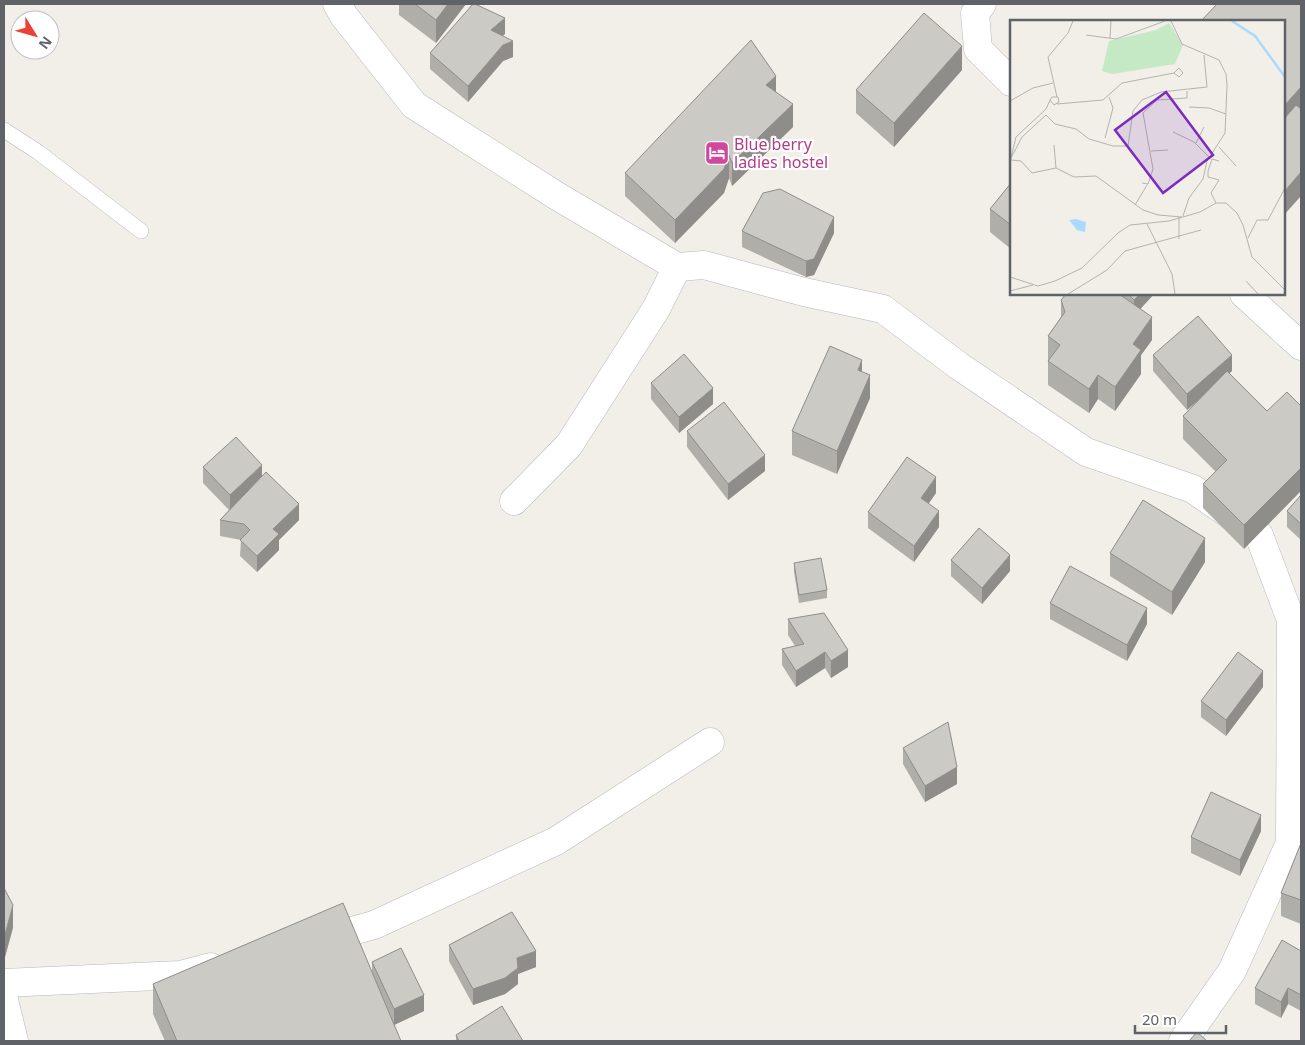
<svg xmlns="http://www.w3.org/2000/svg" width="1305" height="1045" font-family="'Noto Sans',sans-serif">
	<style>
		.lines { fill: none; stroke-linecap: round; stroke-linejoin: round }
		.service-casing { stroke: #b5b8bc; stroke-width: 16 }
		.minor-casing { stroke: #b5b8bc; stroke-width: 29 }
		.service { stroke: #fff; stroke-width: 15 }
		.minor { stroke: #fff; stroke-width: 28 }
		.wall { fill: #afaea9 }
		.shaded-wall { fill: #8f8d8a }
		.building { fill: #cccac5; stroke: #8f8d8a }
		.labels { text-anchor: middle; stroke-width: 4.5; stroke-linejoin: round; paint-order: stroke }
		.hotel-label { font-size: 16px; fill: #b23c85; stroke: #fff; text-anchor: start }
		.inset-river { fill: none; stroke: #aadaff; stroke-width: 2.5 }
		.inset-road { fill: none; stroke: #b3b3b1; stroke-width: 1 }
		.view { fill: #7b2cbf; fill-opacity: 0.15; stroke: #7b2cbf; stroke-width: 2.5 }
		.inset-edge { fill: none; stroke: #5f6368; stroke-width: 2.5 }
	</style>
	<rect width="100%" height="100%" fill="#f1efe8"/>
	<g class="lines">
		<defs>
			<polyline id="service" points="4,130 38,152 141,231"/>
			<g id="minor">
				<polyline points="337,4 344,16 414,105 557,196 677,267 704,265 804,292 883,309 959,366 1086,452 1193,489 1259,535 1291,620 1290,843 1232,971 1183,1041"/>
				<polyline points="982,4 975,13 978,49 1011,82"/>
				<polyline points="1244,294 1301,346"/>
				<polyline points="514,501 569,445 656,309 677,267"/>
				<polyline points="318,940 374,925 556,841 710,742"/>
				<polyline points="4,983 180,975 211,967"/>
				<polyline points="4,1000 14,1041"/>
			</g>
		</defs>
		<!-- service casing -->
		<use href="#service" class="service-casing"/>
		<!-- minor casing -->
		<use href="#minor" class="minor-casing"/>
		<!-- service -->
		<use href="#service" class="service"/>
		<!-- minor -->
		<use href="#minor" class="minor"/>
	</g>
	<!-- wall -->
	<g class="wall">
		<polygon points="399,4 466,4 436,43 399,15"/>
		<polygon points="505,34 502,36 513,57 503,61 468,102 430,69 430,53"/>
		<polygon points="962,70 894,147 856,113 856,90"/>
		<polygon points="776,92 793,127 732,186 729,178 724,193 675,243 625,196 625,173"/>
		<polygon points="1011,183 1011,249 990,232 990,209"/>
		<polygon points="742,231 834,233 814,275 806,277 742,247"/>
		<polygon points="1066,294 1154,294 1140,309 1152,340 1141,355 1141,374 1115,411 1098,399 1089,413 1048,385 1048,361 1049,360 1048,360 1048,336 1061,317 1061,300"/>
		<polygon points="1153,355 1232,371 1229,373 1267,411 1244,549 1203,508 1203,484 1216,472 1183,439 1183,416 1201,398 1187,410 1153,371"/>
		<polygon points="862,372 870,398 837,474 792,455 792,431"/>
		<polygon points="651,383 713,404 679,433 651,399"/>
		<polygon points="687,431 765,471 728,500 687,447"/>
		<polygon points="203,467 262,476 299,520 279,540 279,550 257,572 240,556 241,540 220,536 220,520 229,510 203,483"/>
		<polygon points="936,493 929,503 939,527 914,562 868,528 868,512"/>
		<polygon points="1301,495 1301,540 1287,527 1287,511"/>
		<polygon points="1110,553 1205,562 1172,615 1110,576"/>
		<polygon points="951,560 1010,571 982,604 951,576"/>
		<polygon points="794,563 827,590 827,598 799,603 794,572"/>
		<polygon points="1050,603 1147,624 1127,661 1050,619"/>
		<polygon points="788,619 848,667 831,678 825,668 796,687 782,665 782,649 795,646 788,635"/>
		<polygon points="1263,687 1226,736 1201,717 1201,701"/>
		<polygon points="903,748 957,784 925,802 903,764"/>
		<polygon points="1261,831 1240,876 1191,853 1191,837"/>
		<polygon points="1301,843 1301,924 1281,916 1281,893"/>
		<polygon points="449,945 536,967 518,974 518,984 505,994 473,1005 449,961"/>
		<polygon points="1301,951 1301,1011 1288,1004 1281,1018 1255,1004 1255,988"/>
		<polygon points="372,962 424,1011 394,1025 400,1041 165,1041 153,1014 153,984 372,972"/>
		<polygon points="456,1035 523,1041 456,1041"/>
	</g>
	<!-- shaded-wall -->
	<g class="shaded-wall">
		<polygon points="448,4 466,4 436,43 436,20"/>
		<polygon points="505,18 505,34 491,46 491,30"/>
		<polygon points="513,41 513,57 503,61 468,102 468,86 503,45"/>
		<polygon points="962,46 962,70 894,147 894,123"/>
		<polygon points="776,76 776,99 766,85"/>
		<polygon points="1301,87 1301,110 1284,130 1284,106"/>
		<polygon points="793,104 793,127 732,186 732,163"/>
		<polygon points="729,155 729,178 724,193 675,243 675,220"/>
		<polygon points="1301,172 1301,196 1284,215 1284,192"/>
		<polygon points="834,217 834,233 814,275 806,277 806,261"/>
		<polygon points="1140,294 1154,294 1134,316 1134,300"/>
		<polygon points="1152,317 1152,340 1141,355 1141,374 1115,411 1115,387 1133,344"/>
		<polygon points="1232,355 1232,371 1187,410 1187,394"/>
		<polygon points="862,360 862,383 858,370"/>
		<polygon points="870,375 870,398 837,474 837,451"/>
		<polygon points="1098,375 1098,399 1089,413 1089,389"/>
		<polygon points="713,388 713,404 679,433 679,417"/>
		<polygon points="765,455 765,471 728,500 728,484"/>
		<polygon points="262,465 262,481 230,511 230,495"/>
		<polygon points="1301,468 1301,491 1244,549 1244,525"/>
		<polygon points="936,477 936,493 921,514 921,498"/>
		<polygon points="299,504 299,520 279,540 279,550 257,572 257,556 273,529"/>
		<polygon points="939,511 939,527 914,562 914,546"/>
		<polygon points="1205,538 1205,562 1172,615 1172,592"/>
		<polygon points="1010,555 1010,571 982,604 982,588"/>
		<polygon points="1147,608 1147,624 1127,661 1127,645"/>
		<polygon points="848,650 848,667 831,678 831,661"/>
		<polygon points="825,652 825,668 796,687 796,671"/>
		<polygon points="1263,671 1263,687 1226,736 1226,720"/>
		<polygon points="957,767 957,784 925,802 925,786"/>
		<polygon points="1261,815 1261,831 1240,876 1240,860"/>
		<polygon points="13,905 13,928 4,961 4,938"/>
		<polygon points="536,951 536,967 518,974 518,984 505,994 473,1005 473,989 517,958"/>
		<polygon points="1288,988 1288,1004 1281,1018 1281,1002"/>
		<polygon points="424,995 424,1011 394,1025 394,1009"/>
	</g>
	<!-- building -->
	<g class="building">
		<polygon points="415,4 448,4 436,20"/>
		<polygon points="473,4 475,4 505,18 491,30 513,41 503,45 468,86 430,53"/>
		<polygon points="1217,4 1301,4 1301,87 1284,106 1284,21 1201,21"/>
		<polygon points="924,13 962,46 894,123 856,90"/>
		<polygon points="751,40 776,76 766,85 793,104 732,163 729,155 724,169 675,220 625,173"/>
		<polygon points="1296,105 1301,109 1301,172 1284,192 1284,119"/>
		<polygon points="1011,183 1011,225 990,209"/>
		<polygon points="780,189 834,217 814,259 806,261 742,231 763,193"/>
		<polygon points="1066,294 1119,294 1152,317 1133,344 1141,350 1115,387 1098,375 1089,389 1048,361 1060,345 1048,336 1065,312 1061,300"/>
		<polygon points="1128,294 1140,294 1134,300"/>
		<polygon points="1198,316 1232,355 1187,394 1153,355"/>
		<polygon points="830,346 862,360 858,370 870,375 837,451 792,431"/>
		<polygon points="684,354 713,388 679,417 651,383"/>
		<polygon points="1227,371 1267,411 1287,392 1301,406 1301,468 1244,525 1203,484 1227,460 1183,416"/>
		<polygon points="724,402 765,455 728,484 687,431"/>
		<polygon points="236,437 262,465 230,495 203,467"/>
		<polygon points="907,457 936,477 921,498 939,511 914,546 868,512"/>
		<polygon points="266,472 299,504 273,529 279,534 257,556 240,540 250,530 244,524 220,520"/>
		<polygon points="1301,495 1301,524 1287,511"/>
		<polygon points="1143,500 1205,538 1172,592 1110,553"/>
		<polygon points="979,528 1010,555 982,588 951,560"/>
		<polygon points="821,558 827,590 799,595 794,563"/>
		<polygon points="1070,566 1147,608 1127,645 1050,603"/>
		<polygon points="824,613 848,650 831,661 825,652 796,671 782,649 804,644 788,619"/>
		<polygon points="1238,652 1263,671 1226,720 1201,701"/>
		<polygon points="948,722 957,767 925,786 903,748"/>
		<polygon points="1211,792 1261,815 1240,860 1191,837"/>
		<polygon points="1301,843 1301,900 1281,893"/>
		<polygon points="4,888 13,905 4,938"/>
		<polygon points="343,903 401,1041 177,1041 153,984"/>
		<polygon points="512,912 536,951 517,958 518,968 505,978 473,989 449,945"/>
		<polygon points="1282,940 1301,951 1301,995 1288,988 1281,1002 1255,988"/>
		<polygon points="401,948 424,995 394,1009 372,962"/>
		<polygon points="502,1006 523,1041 459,1041 456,1035"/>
		<polygon points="1197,1032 1207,1041 1189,1041"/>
	</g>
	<!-- icons -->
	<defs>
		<symbol id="hotel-square" viewBox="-11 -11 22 22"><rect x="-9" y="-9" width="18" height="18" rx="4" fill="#d1479c" stroke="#fff"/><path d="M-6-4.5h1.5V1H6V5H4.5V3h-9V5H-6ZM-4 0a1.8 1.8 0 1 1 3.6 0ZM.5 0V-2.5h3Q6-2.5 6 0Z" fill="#fff"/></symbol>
	</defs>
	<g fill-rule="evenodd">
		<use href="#hotel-square" x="703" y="139" width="28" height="28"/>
	</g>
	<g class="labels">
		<!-- hotel labels -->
		<g class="hotel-label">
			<text x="734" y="150">Blue berry<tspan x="734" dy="18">ladies hostel</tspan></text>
		</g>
	</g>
	<!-- overview -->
	<g transform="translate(1010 20)">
		<rect width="275" height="275" fill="#f1efe8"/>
		<path d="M159 3 173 25 165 44 102 54 92 51 99 21 146 10Z" fill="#c5e8c5"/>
		<path d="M66 199 76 202 75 212 67 210 59 200Z" fill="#aadaff"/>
		<path class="inset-river" d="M222 1 245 16 275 57"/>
		<path class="inset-road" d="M161 1 172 24 209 40 216 54 217 65 215 113 197 141 193 159 179 178 173 196M76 15 106 19 155 1M100 18 101 1M47 77 38 37 58 13 63 1M0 81 23 68 43 63M47 84 93 80 112 63 164 53 169 48 173 53 169 57 164 53M179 87 199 88 216 94M163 112 184 122 200 138M95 118 103 88 99 77M186 123 194 107M44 125 46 148 64 157 86 156 133 190 148 195 172 197M209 127 226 146M141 131 158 130M1 138 12 117 36 95 45 104 66 109 79 119 103 126H118L123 91 132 80 151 72 197 67 194 35M1 140 11 141 22 153 46 148M0 142 6 117 36 89 41 78 42 77H48L49 82 44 85 40 80M132 163 138 164 143 149 133 93 147 80 177 78V71M206 183 201 173 209 160 198 157V151L202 139 209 141M125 185 137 165M169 197V219M137 204 162 254 165 274M238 218 247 200H258L275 168M0 257 28 266 45 261 72 248 108 213 120 205 159 201 190 192 206 183H216L227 193 233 205 242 237 275 270M236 261 248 274M0 271 23 265M58 274 97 250 115 231 191 210"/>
		<path class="view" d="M156 72 203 135 153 173 105 110Z"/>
		<rect width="275" height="275" class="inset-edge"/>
	</g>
	<!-- border -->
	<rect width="1305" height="1045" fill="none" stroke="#5f6368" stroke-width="10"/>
	<!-- north arrow -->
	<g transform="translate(35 35) rotate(127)"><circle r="24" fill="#ffffff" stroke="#bfc1c3"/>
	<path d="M0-4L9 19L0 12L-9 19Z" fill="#ea4335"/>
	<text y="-8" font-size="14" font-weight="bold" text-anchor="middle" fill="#5f6368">N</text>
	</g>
	<!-- scale -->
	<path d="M1135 1025v8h91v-8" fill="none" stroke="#5f6368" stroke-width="2.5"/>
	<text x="1142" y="1025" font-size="15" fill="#5f6368" stroke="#ffffff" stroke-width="4" paint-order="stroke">20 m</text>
</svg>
